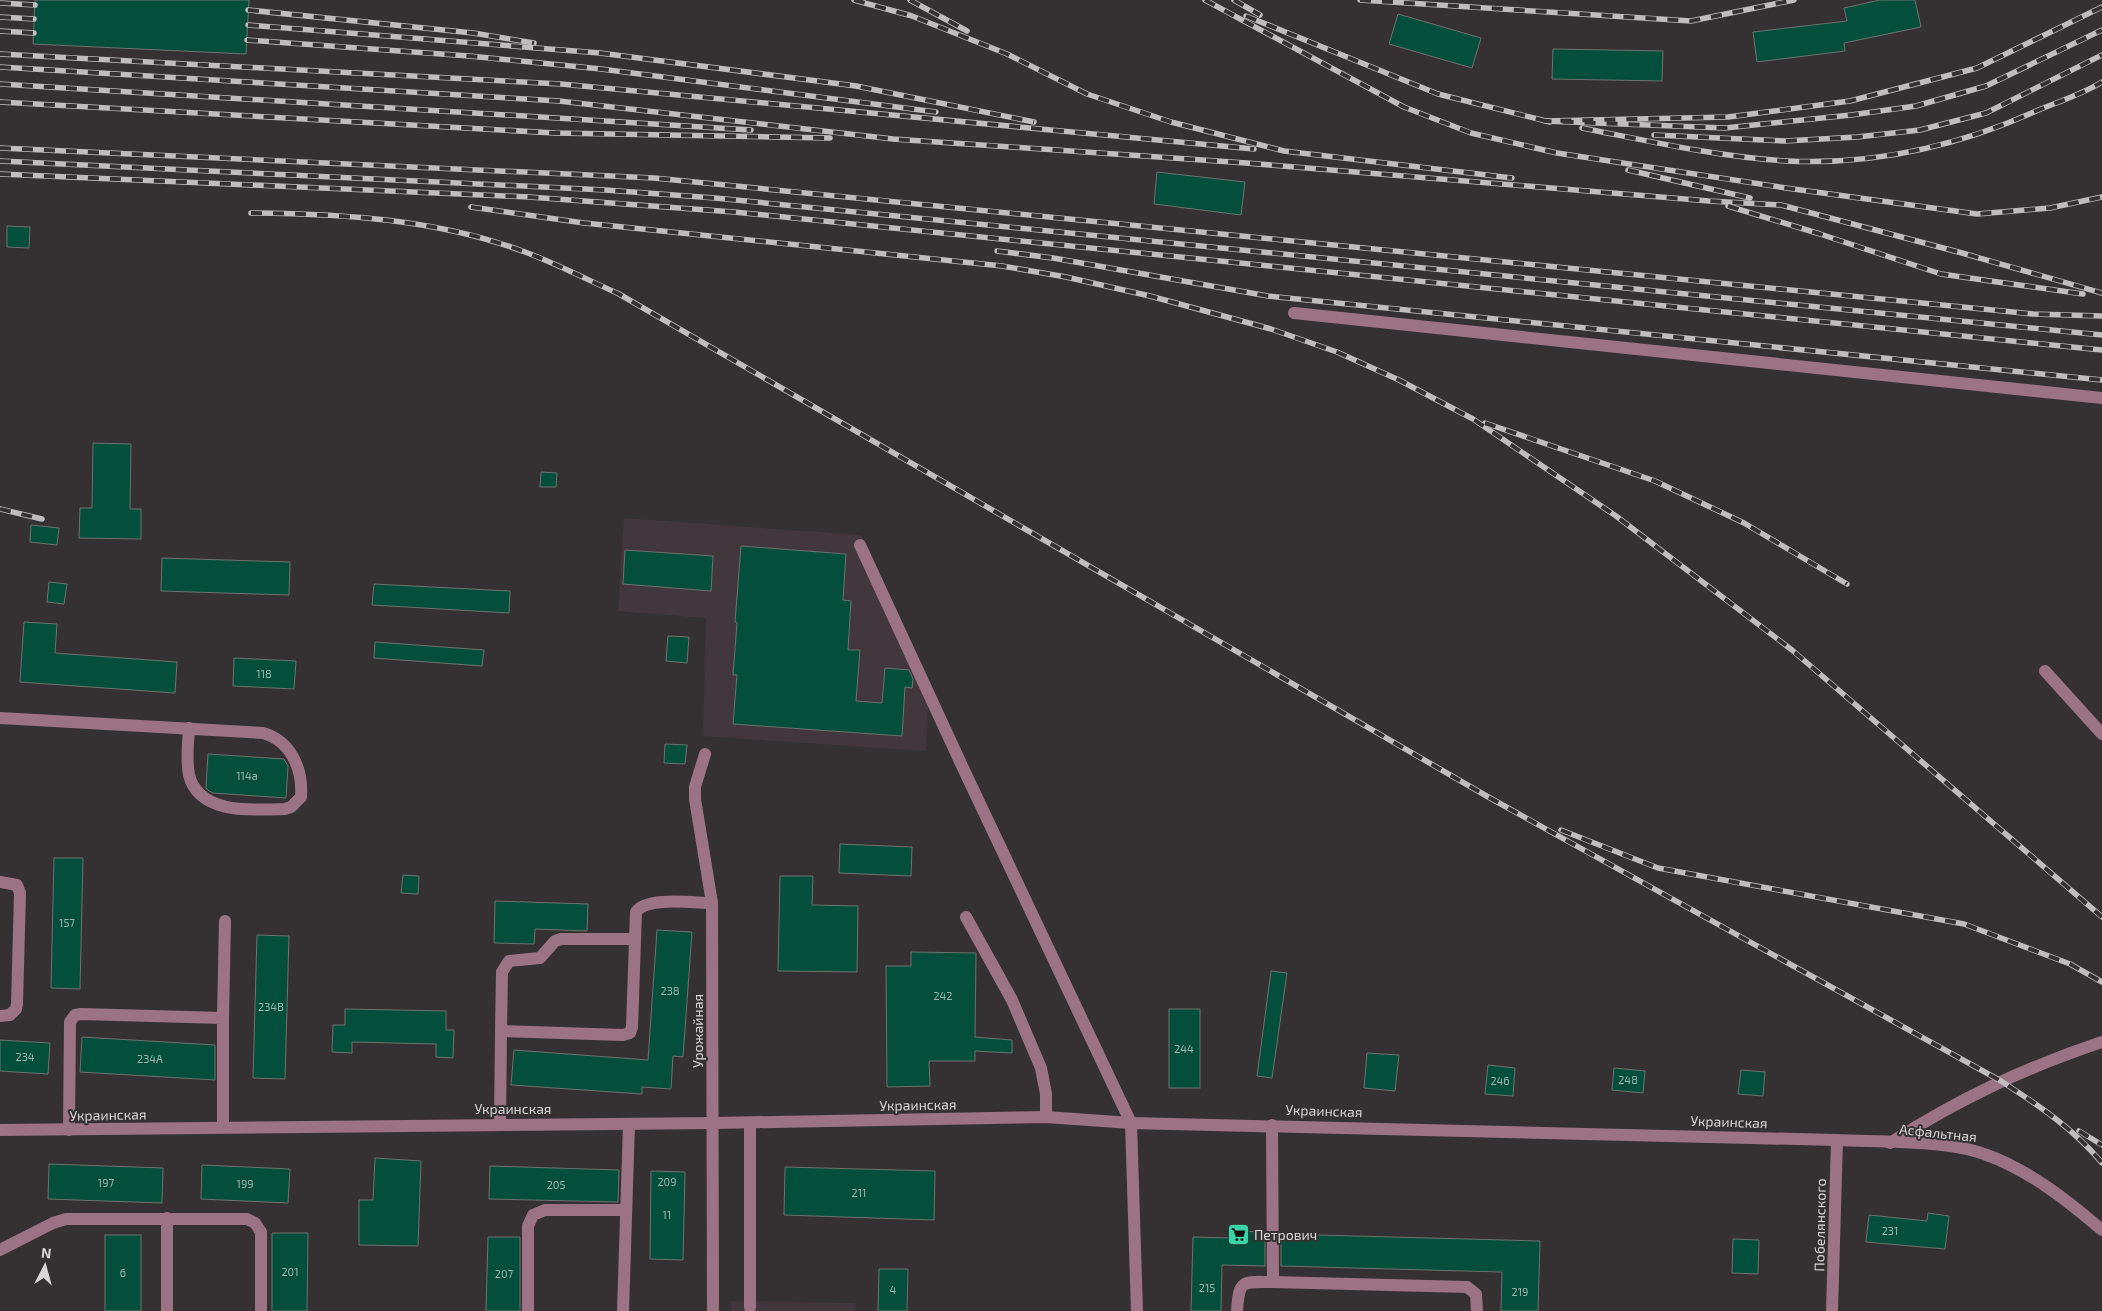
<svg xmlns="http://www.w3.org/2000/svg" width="2102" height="1311" font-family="'Exo 2',sans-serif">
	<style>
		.built { fill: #42373c }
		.building { fill: #044f3b; stroke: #6e7270 }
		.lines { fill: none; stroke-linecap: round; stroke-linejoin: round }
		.minor { stroke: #9c7384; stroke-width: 12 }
		.rail-casing { stroke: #c0bdbe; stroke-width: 5.5 }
		.rail { stroke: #353132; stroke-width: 4; stroke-dasharray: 11; stroke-linecap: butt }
		.labels { text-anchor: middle; stroke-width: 4; stroke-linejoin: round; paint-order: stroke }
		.number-label { font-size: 11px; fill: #a4b4b0 }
		.street-label { font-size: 14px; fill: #d9d6d7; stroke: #353132 }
		.poi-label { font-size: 14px; fill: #d9d6d7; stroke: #353132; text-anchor: start }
	</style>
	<rect width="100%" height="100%" fill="#353132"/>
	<!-- built -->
	<g class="built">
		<polygon points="624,518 861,535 939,705 928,705 926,751 703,736 706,618 618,611"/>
		<polygon points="731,1301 855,1303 855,1311 731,1311"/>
	</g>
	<!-- building -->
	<g class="building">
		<polygon points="35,0 249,0 246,54 33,44"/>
		<polygon points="1880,0 1915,0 1921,27 1844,43 1845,51 1757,62 1753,32 1847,21 1844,8"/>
		<polygon points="1398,14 1481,38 1472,68 1389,44"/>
		<polygon points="1553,49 1663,51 1662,81 1552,79"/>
		<polygon points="1157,172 1245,182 1241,215 1154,204"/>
		<polygon points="7,226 30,227 29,248 7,247"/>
		<polygon points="93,443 131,444 130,509 141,509 141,539 79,538 80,508 92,508"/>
		<polygon points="541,472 557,473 556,487 540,487"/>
		<polygon points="31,525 59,528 57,545 30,542"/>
		<polygon points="741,546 846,554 843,600 851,601 848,650 860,650 856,701 882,703 885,668 909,670 913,679 912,688 905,687 902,736 733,724 737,675 733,675 737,623 735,622"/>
		<polygon points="625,550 713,556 711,591 623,584"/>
		<polygon points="162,558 290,562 289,595 161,591"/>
		<polygon points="49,582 67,584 64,604 47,602"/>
		<polygon points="374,584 510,591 509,613 372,605"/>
		<polygon points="24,622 57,624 55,653 177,662 175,693 20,682"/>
		<polygon points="668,636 689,637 687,663 666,661"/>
		<polygon points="375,642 484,650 482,666 374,658"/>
		<polygon points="234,658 296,661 294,689 233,686"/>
		<polygon points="665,744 687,745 685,764 664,763"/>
		<polygon points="208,754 284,759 288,766 286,798 213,793 209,791 206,788"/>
		<polygon points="840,844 912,847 911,876 839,873"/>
		<polygon points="54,858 83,858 80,989 51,988"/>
		<polygon points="403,875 419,876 418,894 401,893"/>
		<polygon points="780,876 813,876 812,905 858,906 857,972 778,971"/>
		<polygon points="495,901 588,904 587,931 535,929 534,944 494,943"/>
		<polygon points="657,930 692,932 683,1057 673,1056 671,1089 642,1087 642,1094 511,1085 514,1050 648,1060"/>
		<polygon points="257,935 289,936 285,1079 253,1078"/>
		<polygon points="911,952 976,953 975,1037 1012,1040 1012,1053 975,1051 975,1061 929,1061 930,1086 887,1087 886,966 911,966"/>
		<polygon points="1271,971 1287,973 1272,1078 1257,1076"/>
		<polygon points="345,1009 446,1011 446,1030 454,1030 453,1058 436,1057 436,1044 352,1042 352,1053 332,1052 333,1025 345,1025"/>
		<rect x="1169" y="1009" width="31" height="79"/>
		<polygon points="82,1037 215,1045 215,1080 80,1072"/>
		<polygon points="0,1040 50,1043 48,1074 0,1071"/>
		<polygon points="1367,1053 1399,1055 1395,1091 1364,1088"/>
		<polygon points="1488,1065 1515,1068 1513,1096 1485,1094"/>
		<polygon points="1614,1068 1645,1071 1643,1093 1612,1090"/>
		<polygon points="1741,1070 1765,1072 1763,1096 1738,1094"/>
		<polygon points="375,1158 421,1161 418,1246 359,1245 359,1200 373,1200"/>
		<polygon points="49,1164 163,1168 162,1203 48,1199"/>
		<polygon points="202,1165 290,1169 288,1203 201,1199"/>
		<polygon points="490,1166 619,1170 618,1202 489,1199"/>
		<polygon points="785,1167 935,1171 934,1220 784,1215"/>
		<polygon points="651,1171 685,1172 683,1260 650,1259"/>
		<polygon points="1928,1213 1949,1216 1945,1249 1866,1242 1869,1215 1927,1221"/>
		<polygon points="1233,1231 1265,1232 1265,1266 1222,1265 1221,1311 1191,1311 1193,1237 1232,1238"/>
		<polygon points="272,1233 308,1233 307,1311 272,1311"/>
		<polygon points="1281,1234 1540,1241 1538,1311 1501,1311 1502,1272 1281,1266"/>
		<rect x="105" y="1235" width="36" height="76"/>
		<polygon points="488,1237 520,1237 520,1311 486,1311"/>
		<polygon points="1733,1239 1759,1240 1758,1274 1732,1273"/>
		<polygon points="879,1269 908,1269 907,1311 878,1311"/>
	</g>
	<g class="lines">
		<!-- minor -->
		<g class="minor">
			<polyline points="1294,313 2102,398"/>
			<polyline points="860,545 963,768 1131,1123 1137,1311"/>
			<polyline points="2045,671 2102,734"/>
			<path d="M0 718 263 733C291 741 303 769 301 797L291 807 285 809C253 810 199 815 189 775 186 760 188 743 189 728"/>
			<polyline points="705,754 695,787 695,799 712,903 713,1311"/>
			<polyline points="0,882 17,885 20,893 17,1004 16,1009 10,1015 0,1016"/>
			<polyline points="966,917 1012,1000 1041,1068 1046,1094 1046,1117"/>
			<polyline points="223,1018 225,921"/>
			<polyline points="501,1031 502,972 509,961 540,958 555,941 561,939 634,939"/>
			<polyline points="750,1123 750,1307"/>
			<path d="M500 1124 501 1031 623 1035 630 1033 632 1027 636 912C647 896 694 903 712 903"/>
			<polyline points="1272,1125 1273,1282"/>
			<path d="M0 1130 714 1123 1046 1117 1131 1123 1837 1140C1878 1142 1947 1140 1984 1154 2028 1169 2068 1201 2102 1230"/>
			<polyline points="69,1130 70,1022 75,1015 81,1014 223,1018 223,1127"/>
			<path d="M1890 1143C1959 1099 2024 1068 2102 1042"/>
			<polyline points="0,1250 53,1223 66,1219 247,1219 255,1223 261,1232 261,1311"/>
			<polyline points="167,1311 167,1218"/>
			<polyline points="528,1311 528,1226 533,1215 545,1210 626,1210"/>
			<polyline points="623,1311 629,1124"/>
			<path d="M1237 1311C1239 1278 1243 1282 1273 1282L1467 1287 1476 1294 1477 1311"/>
			<polyline points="1832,1311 1837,1140"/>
		</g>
		<defs>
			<g id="rail">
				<polyline points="854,0 912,16 1007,54 1087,94 1171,122 1284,151 1512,178"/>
				<polyline points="910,0 967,31"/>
				<polyline points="1205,0 1404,107 1471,133 1557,153 1786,188 1977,214 2050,208 2102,197"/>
				<polyline points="1234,0 1260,15"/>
				<polyline points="1360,0 1691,21 1794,0"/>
				<polyline points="0,3 35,5"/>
				<polyline points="2102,7 1977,68 1850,101 1728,117 1545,121 1725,128 1851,115 1916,106 1986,86 2102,30"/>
				<polyline points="248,10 473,33 534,43"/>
				<polyline points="1246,16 1438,94 1550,122"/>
				<polyline points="0,17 34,19"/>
				<polyline points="248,25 600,53 856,86 1034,122"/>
				<polyline points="0,31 34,33"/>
				<polyline points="247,40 469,56 601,69 936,112"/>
				<polyline points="0,54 561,84 1254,149"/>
				<polyline points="0,67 559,101 893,139 1246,163 1709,201 1781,205 1962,253 2102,293"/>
				<polyline points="0,84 751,130"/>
				<polyline points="0,102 555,133 830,138"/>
				<path d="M1582 128C1649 141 1718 157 1787 161 1873 165 1958 146 2036 111 2058 102 2082 94 2102 82"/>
				<polyline points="1654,135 1785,141 1857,137 1920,130 1986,113 2102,55"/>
				<polyline points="0,148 654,178 2033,314 2102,316"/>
				<polyline points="0,161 605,190 715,198 2102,335"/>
				<polyline points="1628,170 1750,198"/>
				<polyline points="0,174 529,197 734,212 2102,350"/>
				<polyline points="1728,206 1820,234 1941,274 2083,294"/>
				<polyline points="471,207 584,223 1002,266 1066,277 1150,296 1271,329 1337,352 1399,380 1473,419 1616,516 1792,650 2102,917"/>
				<path d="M251 213C344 214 437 219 525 252 557 264 588 280 619 294L1490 798 2001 1081C2038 1105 2074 1129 2102 1163"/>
				<polyline points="997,251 1053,258 1268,296 2102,380"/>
				<polyline points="1485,423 1655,481 1744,523 1847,584"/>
				<polyline points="0,509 42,519"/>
				<polyline points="1561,830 1658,868 1964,924 2070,964 2102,982"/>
				<polyline points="2079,1131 2102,1145"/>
			</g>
		</defs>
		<!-- rail casing -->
		<use href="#rail" class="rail-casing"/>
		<!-- rail -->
		<use href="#rail" class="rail"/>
	</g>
	<!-- icons -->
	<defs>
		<symbol id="supermarket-square" viewBox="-11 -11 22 22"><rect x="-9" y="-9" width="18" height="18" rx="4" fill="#38d4a6" stroke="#353132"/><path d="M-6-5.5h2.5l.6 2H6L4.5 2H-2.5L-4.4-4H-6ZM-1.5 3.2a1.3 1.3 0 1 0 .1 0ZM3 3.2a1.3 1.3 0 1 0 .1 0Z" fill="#111"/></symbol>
	</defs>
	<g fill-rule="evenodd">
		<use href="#supermarket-square" x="1226" y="1222" width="25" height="25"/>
	</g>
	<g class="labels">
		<!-- number labels -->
		<g class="number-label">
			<text x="264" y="678">118</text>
			<text x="247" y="780">114а</text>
			<text x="67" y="927">157</text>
			<text x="670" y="995">238</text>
			<text x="943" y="1000">242</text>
			<text x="271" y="1011">234В</text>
			<text x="1184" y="1053">244</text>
			<text x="25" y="1061">234</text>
			<text x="150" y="1063">234А</text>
			<text x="1628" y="1084">248</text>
			<text x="1500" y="1085">246</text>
			<text x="667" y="1186">209</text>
			<text x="106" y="1187">197</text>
			<text x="245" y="1188">199</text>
			<text x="556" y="1189">205</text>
			<text x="859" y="1197">211</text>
			<text x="667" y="1219">11</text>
			<text x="1890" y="1235">231</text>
			<text x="290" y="1276">201</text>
			<text x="123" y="1277">6</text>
			<text x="504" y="1278">207</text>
			<text x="1207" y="1292">215</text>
			<text x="893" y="1294">4</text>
			<text x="1520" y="1296">219</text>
		</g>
		<!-- street labels -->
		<g class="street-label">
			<text transform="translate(698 1031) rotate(-90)" y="5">Урожайная</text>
			<text transform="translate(918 1105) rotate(-1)" y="5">Украинская</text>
			<text x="513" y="1114">Украинская</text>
			<text transform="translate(1324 1111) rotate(2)" y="5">Украинская</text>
			<text transform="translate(108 1115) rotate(-1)" y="5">Украинская</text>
			<text transform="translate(1729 1122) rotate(2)" y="5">Украинская</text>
			<text transform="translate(1938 1133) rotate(6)" y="5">Асфальтная</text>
			<text transform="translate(1820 1225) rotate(-89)" y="5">Побелянского</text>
		</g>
		<!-- poi labels -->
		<g class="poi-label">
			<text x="1254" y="1240">Петрович</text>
		</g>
	</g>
	<!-- north arrow -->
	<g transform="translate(45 1266) rotate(6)" stroke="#353132" stroke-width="4" paint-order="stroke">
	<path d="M0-4L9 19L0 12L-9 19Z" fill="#d9d6d7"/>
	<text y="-8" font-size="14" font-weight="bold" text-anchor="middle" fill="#d9d6d7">N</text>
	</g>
</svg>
